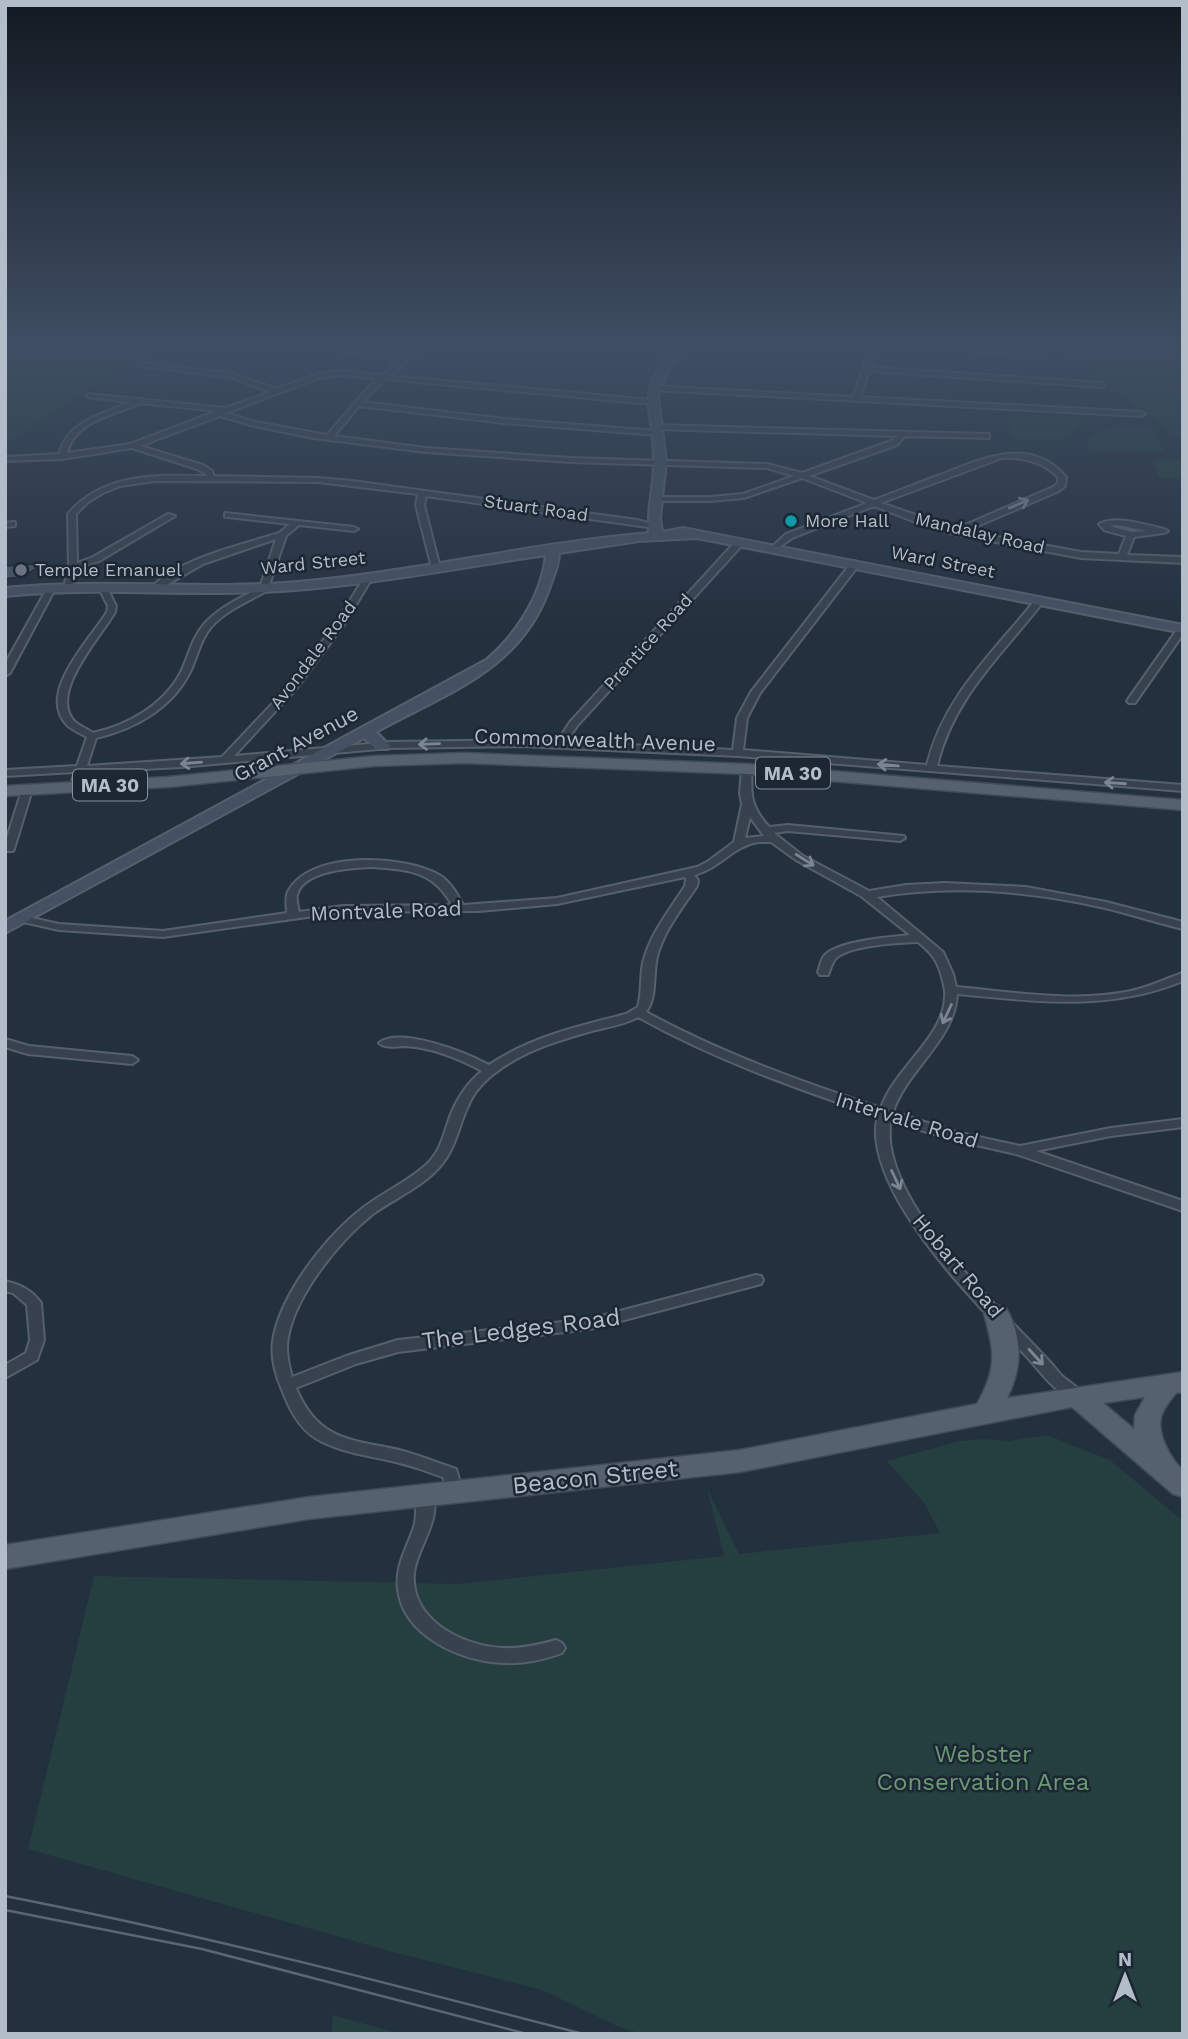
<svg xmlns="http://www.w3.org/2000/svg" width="1188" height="2039" font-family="'Work Sans',sans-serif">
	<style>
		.green { fill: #253e3f }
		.building { fill: #475565; stroke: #1e2935; stroke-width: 2 }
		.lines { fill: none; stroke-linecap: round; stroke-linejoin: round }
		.street-casing { stroke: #55606c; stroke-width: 4 }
		.secondary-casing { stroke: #55606c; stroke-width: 4 }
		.primary-casing { stroke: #404b57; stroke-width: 3 }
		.street { fill: #37424e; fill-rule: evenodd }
		.secondary { fill: #455162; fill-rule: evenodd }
		.primary { fill: #55616e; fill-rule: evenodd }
		.tram { stroke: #596676; stroke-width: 2.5 }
		.oneway { stroke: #7b8692 }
		.culture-dot { fill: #0f9aa8; stroke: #1c2733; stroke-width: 2.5 }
		.worship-dot { fill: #6b7280; stroke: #1c2733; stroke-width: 2.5 }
		.labels { text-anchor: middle; stroke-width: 5; stroke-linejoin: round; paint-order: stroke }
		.far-street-label { font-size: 18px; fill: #b3bdc9; stroke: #1c2733 }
		.far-poi-label { font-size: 18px; fill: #b3bdc9; stroke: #1c2733; text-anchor: start }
		.shield { fill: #1c2733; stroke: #86909c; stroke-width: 2 }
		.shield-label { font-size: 19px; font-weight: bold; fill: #b3bdc9 }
		.street-label { font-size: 21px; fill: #b3bdc9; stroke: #1c2733 }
		.near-street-label { font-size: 24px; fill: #b3bdc9; stroke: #1c2733 }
		.near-park-label { font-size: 24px; fill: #6a9b73; stroke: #1c2733 }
	</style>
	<rect width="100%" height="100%" fill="#23303e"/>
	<!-- green -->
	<g class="green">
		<polygon points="5,345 68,345 71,349 76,348 74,345 154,345 160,347 5,442"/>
		<polygon points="1054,345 1183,345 1183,441"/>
		<path d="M1015 414 1079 417C1081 447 1031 438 1011 437L1007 416Z"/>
		<polygon points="1113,428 1151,428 1164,450 1157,453 1090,451 1087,442 1090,435"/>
		<polygon points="1153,460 1183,461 1183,479 1159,478"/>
		<polygon points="1047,1435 1110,1460 1183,1521 1183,2034 643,2034 621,2028 542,1990 389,1951 28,1849 94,1576 458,1584 724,1556 707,1488 739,1554 940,1533 924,1503 887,1461 959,1441 985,1439 1009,1441"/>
		<polygon points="333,2015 401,2034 331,2034"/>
	</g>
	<!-- building -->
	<polygon class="building" points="46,563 22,577 5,579 5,566"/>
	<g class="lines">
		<defs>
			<g id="street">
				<path d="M299 345H314L405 356 418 345H425L390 376 651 400 655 402 651 404 386 379 362 402 504 419 657 431 661 433 657 435 504 423 359 406 334 436 426 448 570 458 767 464 802 473 891 441 897 436 656 429 652 427 656 425 986 434H989V438L905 436 897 445 809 476 874 500C896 492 918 483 940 475 982 459 1030 435 1066 477L1065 486 1059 491 966 531 1081 552 1119 554 1126 536 1104 530 1099 524C1117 515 1145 525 1164 529L1168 531 1164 533 1134 537 1127 555 1183 557V563L1081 558 954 534 926 526 874 506 792 538 775 550 771 548 786 534 867 503 802 478 744 498 711 501H655V497H711L743 494 794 476 767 468 570 462 426 452 314 438 254 426 220 416 140 446 203 465 212 471 214 476 318 478 352 481 637 520 659 526 655 528 426 496 424 505 440 568 436 571 432 568 416 505 418 494 318 482 155 481 120 486 103 493 88 502 76 514 77 563 93 557 168 514 175 516 99 561 77 568 72 587 65 589 64 587 69 567 68 514C103 473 157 475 206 476V474L197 469 132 448 62 459 5 461V457L59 454C68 420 102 415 130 402L87 397V395L89 394 226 408 270 392 230 377 139 366 138 365 141 363 231 373 276 389 318 374 341 371 383 375 401 360ZM341 375 378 379 368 388 327 435 255 422 226 413 319 378ZM140 403 217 411 130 444 67 453C75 420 113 416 140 403ZM1002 458C1023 457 1043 462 1058 477V483L1053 487 956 529 881 503ZM1117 525 1147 531 1131 532 1110 526Z"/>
				<polygon points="616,345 680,348 683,350 680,352 619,347"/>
				<polygon points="872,345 878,345 871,367 1102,383 1105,385 1102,387 869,371 860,397 1141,412 1145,414 1141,416 653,390 650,388 653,386 853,397"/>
				<polygon points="931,345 950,345 1043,354 1046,356 1043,358 934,347"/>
				<path d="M225 513 354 527 358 529 354 531 299 525 286 536 267 591C248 601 227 610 212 626 200 640 198 655 191 670 173 708 135 729 96 738L87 766 222 757 290 685 337 622 365 576 368 575 372 578 345 623 296 689 234 756 390 742 521 740 557 742 570 722 737 540H740L744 542 743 544 577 726 566 742 733 750 737 718 751 692 852 562 855 561 859 564 858 566 760 693 747 718 743 750 927 765C943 697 994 652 1036 599L1039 598 1043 601 1042 603C1001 656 953 698 937 766L1183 785V791L738 756 521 746 390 748 181 767 85 772 80 787 75 790 70 787 75 772 5 776V770L77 766 87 737C81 734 73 730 68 726 35 694 90 640 107 612L108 606 99 588 100 586 107 588 116 606 115 612C101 637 47 694 75 722 79 726 88 729 93 733 128 725 164 705 181 672 189 655 192 638 205 623 220 607 241 597 260 588L276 539 203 564 156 591 149 589C183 557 235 547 279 533L290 524 228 517H225Z"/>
				<polygon points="12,522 15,522 15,526 5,527 5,523"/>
				<polygon points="49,585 56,587 10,673 5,676 5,664"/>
				<polygon points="1183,626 1183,634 1135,703 1129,703 1127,701 1179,627"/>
				<path d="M747 766 752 769C750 795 751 807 769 827L788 825 904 836 905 838 900 841 788 831 774 833 803 856 869 891 906 885 945 883 1026 887 1106 902 1183 922V929C1157 923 1131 914 1105 908 1030 891 953 884 877 897L943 952 953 974 956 987C1013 992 1074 1003 1131 991 1149 987 1165 979 1183 973V981C1108 1012 1035 1001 957 994 955 1040 907 1069 893 1112L956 1132 1020 1146 1111 1128 1183 1119V1127L1111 1136 1036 1151 1183 1201V1211L1016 1154 954 1140 890 1121C890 1130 889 1140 891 1148 904 1222 998 1306 1048 1360 1053 1365 1057 1371 1062 1376 1070 1383 1080 1388 1086 1397L1083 1401C1078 1403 1078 1404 1073 1401 1055 1392 1040 1371 1027 1357 984 1311 938 1266 905 1212 890 1188 869 1145 878 1116 796 1089 714 1059 638 1017 624 1025 607 1027 592 1031 560 1040 526 1050 499 1070 486 1079 474 1091 468 1106 459 1125 456 1147 442 1164 425 1186 395 1198 373 1214 339 1241 290 1300 287 1346 287 1356 289 1367 292 1377L346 1356 398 1340 590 1319 756 1275 761 1276 763 1280 761 1284 590 1329 398 1352 356 1364 296 1388C319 1443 353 1439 403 1451 421 1456 438 1463 456 1469L463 1492 461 1497 455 1498 449 1497 443 1477C430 1473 417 1467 403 1464 374 1456 343 1454 317 1439 298 1428 288 1406 281 1387 275 1373 271 1356 273 1341 280 1294 327 1235 364 1207 384 1192 407 1182 426 1165 441 1152 444 1132 451 1114 458 1097 468 1082 482 1071 458 1058 433 1048 406 1046 396 1046 386 1049 379 1043 400 1026 467 1053 489 1065 530 1037 579 1026 626 1014L638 1007C642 993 640 978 643 963 650 934 669 911 685 886L686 880 685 877 557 904 479 911 343 912 163 937 59 930 19 921 17 919 23 916 59 924 163 931 287 913C287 907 285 898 288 892 309 850 404 855 439 875 450 881 457 894 463 905L557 898 697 867 707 862 734 842 742 804 740 793 742 769ZM750 817 764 836 745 838ZM758 842H771L796 860 861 896 910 935C890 937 837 941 824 956 821 960 820 967 818 972L820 975H828C830 970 832 963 835 959 849 945 898 943 918 942 933 954 938 961 943 981 944 986 946 992 945 997 944 1037 894 1069 881 1108 801 1082 721 1053 646 1012 658 996 652 972 658 953 666 928 682 908 697 886L698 880 694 875C719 869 733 846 758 842ZM372 867C407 870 433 870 452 905L343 906 299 912C298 907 296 899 297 895 303 870 352 868 372 867Z"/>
				<polygon points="27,787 32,790 14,849 13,851 5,851 5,844 22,790"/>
				<polygon points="5,1039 29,1046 132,1056 138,1060 132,1064 28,1054 5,1047"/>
				<path d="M5 1281C21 1285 32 1290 41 1303L44 1340 37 1360 5 1378V1365L26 1353 30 1340 27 1305 13 1293 5 1291Z"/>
				<path d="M425 1489 431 1490C444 1518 417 1546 414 1573 410 1620 462 1646 503 1648 521 1649 538 1645 556 1640L562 1643 565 1648 562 1653C544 1660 523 1664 504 1663 462 1662 403 1636 398 1589 395 1566 407 1548 414 1527 418 1515 414 1501 419 1490Z"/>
			</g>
			<path id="secondary" d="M680 345H691L669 369 658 396 666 462 660 518 662 532 683 528 1183 625V633L697 538 639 541 559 553C559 566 553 577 549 589 520 671 446 693 376 732L390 746 388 749H376L364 738 5 933V921L486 660C516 635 542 595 546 555 451 569 356 588 261 592 175 596 91 587 5 596V588C102 578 200 590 297 582 415 572 531 543 649 533 647 509 654 487 654 463 655 407 630 390 680 345Z"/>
			<g id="primary">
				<polygon points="464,753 747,764 1183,800 1183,810 747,774 464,763 374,766 168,787 5,796 5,786 168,777 374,756"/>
				<path d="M997 1305 1006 1308C1023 1337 1022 1369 1007 1398L1183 1372V1392L1176 1393C1170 1401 1163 1408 1161 1418 1157 1434 1171 1460 1183 1470V1497L1173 1494 1072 1407 740 1472 309 1519 5 1569V1545L309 1497 740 1450 977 1404C997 1369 995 1352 984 1314L988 1308ZM1145 1397 1135 1415 1134 1429 1103 1403Z"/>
			</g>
		</defs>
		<!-- street casing -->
		<use href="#street" class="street-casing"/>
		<!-- secondary casing -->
		<use href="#secondary" class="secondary-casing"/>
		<!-- primary casing -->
		<use href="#primary" class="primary-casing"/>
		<!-- street -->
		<use href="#street" class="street"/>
		<!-- secondary -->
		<use href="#secondary" class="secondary"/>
		<!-- primary -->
		<use href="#primary" class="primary"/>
		<!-- tram -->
		<g class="tram">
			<path d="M5 1896C200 1934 391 1984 583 2034"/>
			<polyline points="5,1910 202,1949 527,2034"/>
		</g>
	</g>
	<!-- one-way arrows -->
	<defs><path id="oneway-shaft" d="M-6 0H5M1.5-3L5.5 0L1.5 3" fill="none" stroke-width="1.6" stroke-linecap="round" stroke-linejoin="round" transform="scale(1.75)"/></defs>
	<g class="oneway">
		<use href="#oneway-shaft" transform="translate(1019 504) rotate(-23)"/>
		<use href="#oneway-shaft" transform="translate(429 744) rotate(178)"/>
		<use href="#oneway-shaft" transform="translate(191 763) rotate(175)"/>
		<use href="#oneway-shaft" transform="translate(888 765) rotate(-175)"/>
		<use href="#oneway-shaft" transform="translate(1115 783) rotate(-176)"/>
		<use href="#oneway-shaft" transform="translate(805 860) rotate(32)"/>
		<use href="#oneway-shaft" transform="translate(947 1014) rotate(115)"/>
		<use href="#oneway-shaft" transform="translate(896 1180) rotate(65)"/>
		<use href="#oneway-shaft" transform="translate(1036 1357) rotate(48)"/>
	</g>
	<!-- sky -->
	<linearGradient id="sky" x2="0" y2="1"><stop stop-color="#131a22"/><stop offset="0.55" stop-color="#3f4e63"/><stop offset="1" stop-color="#3f4e63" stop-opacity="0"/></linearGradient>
	<rect width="1188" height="630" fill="url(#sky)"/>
	<!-- markers -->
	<circle class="culture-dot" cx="791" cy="521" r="7"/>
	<circle class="worship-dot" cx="21" cy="570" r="7"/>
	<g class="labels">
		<!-- far-street labels -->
		<g class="far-street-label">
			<text transform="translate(536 508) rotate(8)" y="6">Stuart Road</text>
			<text transform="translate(980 533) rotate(13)" y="6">Mandalay Road</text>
			<text transform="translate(943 562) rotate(11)" y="6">Ward Street</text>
			<text transform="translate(313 563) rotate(-6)" y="6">Ward Street</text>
			<text transform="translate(648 642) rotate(-48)" y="6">Prentice Road</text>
			<text transform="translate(313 655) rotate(-53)" y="6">Avondale Road</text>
		</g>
		<!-- far-poi labels -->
		<g class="far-poi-label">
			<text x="805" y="527">More Hall</text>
			<text x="35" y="576">Temple Emanuel</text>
		</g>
		<!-- shield labels -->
		<g class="shield">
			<rect x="756" y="757.5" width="74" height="31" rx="5"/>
			<rect x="73" y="769.5" width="74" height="31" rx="5"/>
		</g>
		<g class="shield-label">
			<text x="793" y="780">MA 30</text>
			<text x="110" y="792">MA 30</text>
		</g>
		<!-- street labels -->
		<g class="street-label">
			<text transform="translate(595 740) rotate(2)" y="7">Commonwealth Avenue</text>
			<text transform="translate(296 744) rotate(-28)" y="7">Grant Avenue</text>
			<text transform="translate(386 911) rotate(-2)" y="7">Montvale Road</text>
			<text transform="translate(907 1120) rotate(17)" y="7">Intervale Road</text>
			<text transform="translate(958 1266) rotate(50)" y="7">Hobart Road</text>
		</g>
		<!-- near-street labels -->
		<g class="near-street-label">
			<text transform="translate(521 1329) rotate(-7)" y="8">The Ledges Road</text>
			<text transform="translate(595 1477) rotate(-6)" y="8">Beacon Street</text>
		</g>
		<!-- near-park labels -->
		<g class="near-park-label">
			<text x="983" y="1762">Webster<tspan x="983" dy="28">Conservation Area</tspan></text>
		</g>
	</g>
	<!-- border -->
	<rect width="1188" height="2039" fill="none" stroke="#b3bdc9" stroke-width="14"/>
	<!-- north arrow -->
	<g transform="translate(1125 1976)" stroke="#1c2733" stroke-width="5" paint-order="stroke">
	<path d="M0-5L12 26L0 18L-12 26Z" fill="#b3bdc9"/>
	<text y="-10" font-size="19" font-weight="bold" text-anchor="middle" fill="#b3bdc9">N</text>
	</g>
</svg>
